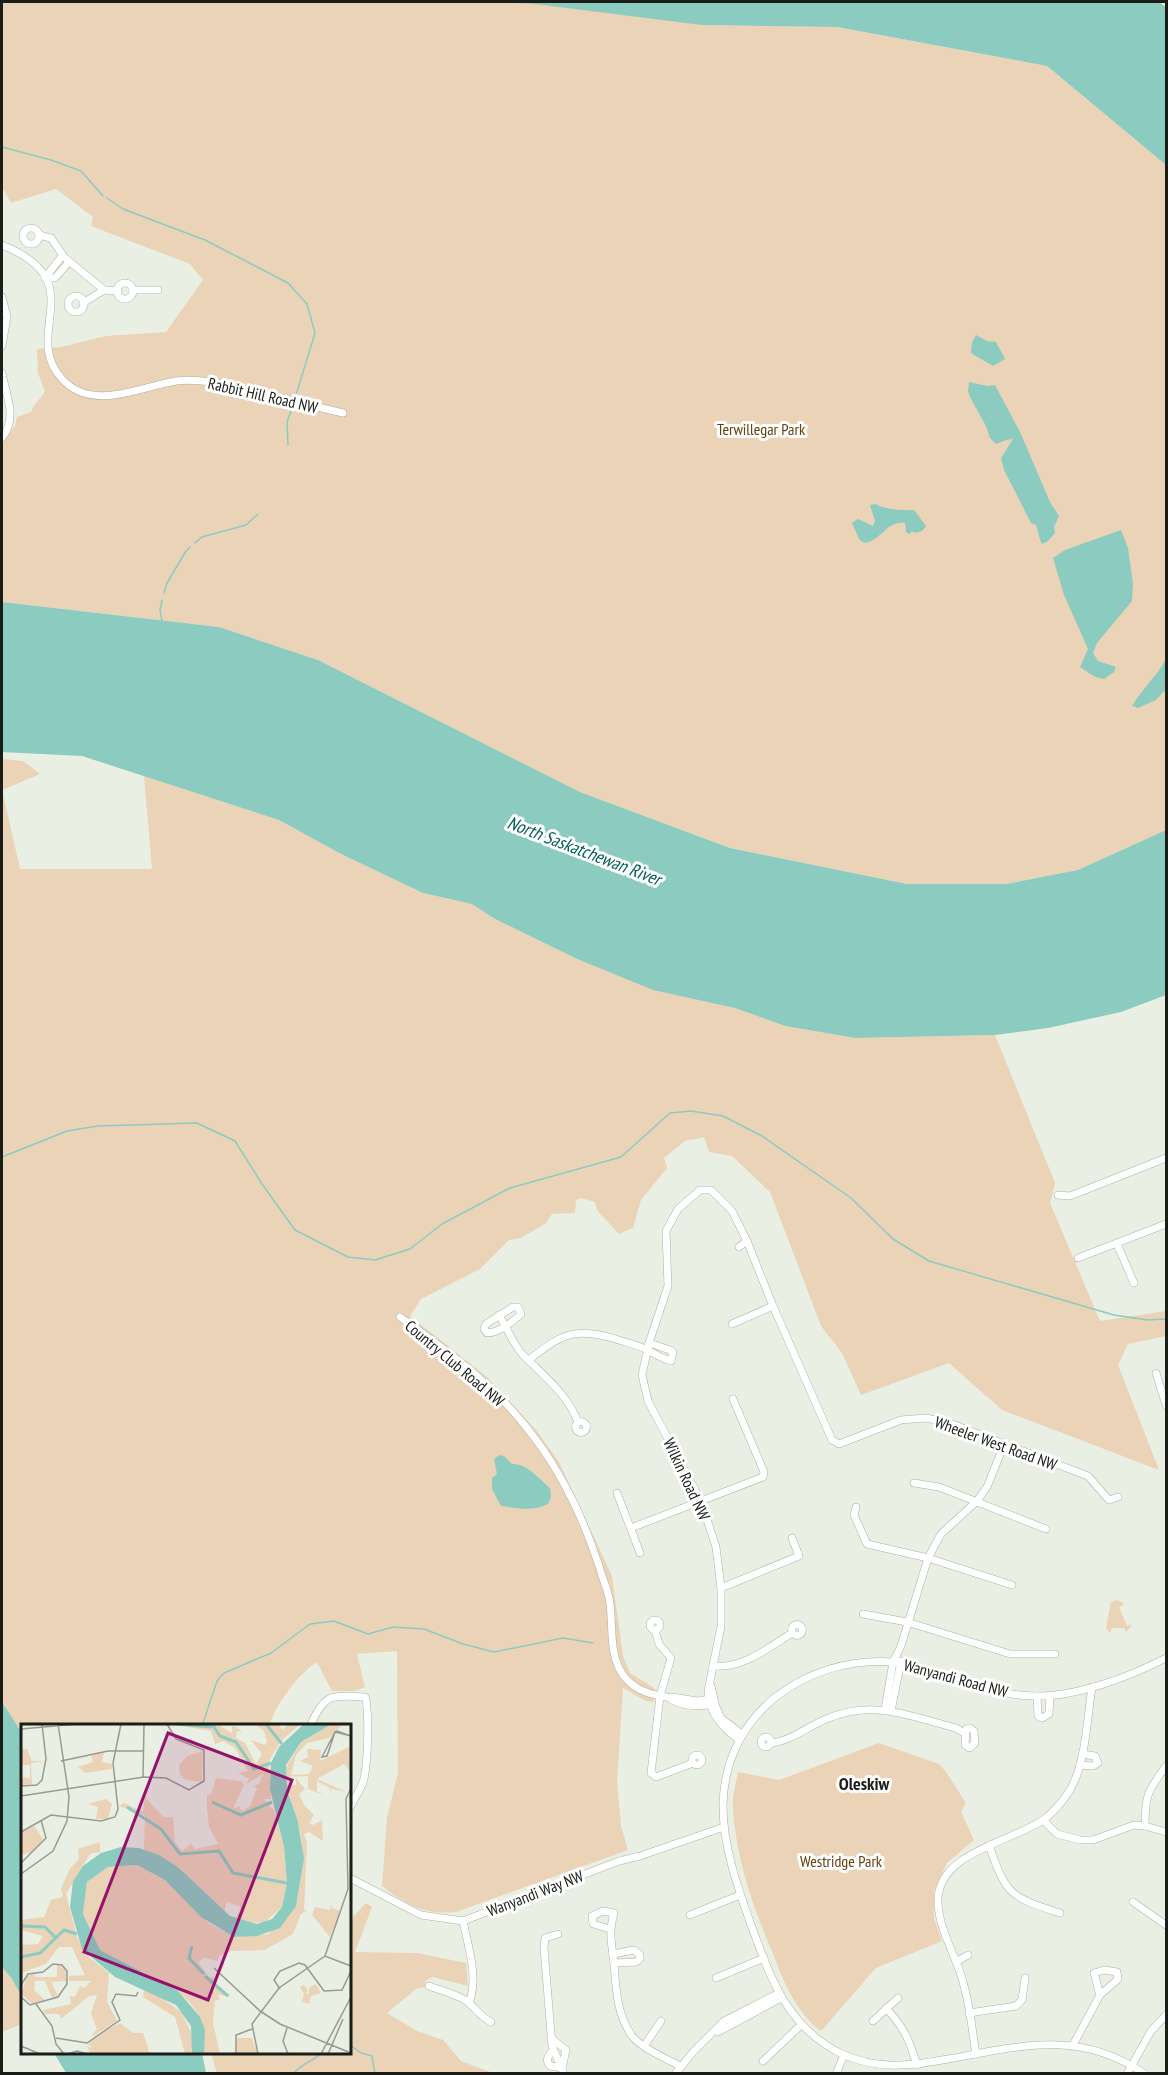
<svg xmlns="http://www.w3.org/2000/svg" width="1168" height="2075" font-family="'PT Sans Narrow',sans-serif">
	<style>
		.green { fill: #ebd3b7 }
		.water { fill: #8cccc0 }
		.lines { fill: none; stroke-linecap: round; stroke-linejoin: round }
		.stream { stroke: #8cccc0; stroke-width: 1.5 }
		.minor-casing { stroke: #acb2a5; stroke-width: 8 }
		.minor { stroke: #fff; stroke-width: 7 }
		.labels { text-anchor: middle; stroke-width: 6; stroke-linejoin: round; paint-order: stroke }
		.street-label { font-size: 16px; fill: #1b1d19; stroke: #fff }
		.park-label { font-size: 16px; fill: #62400f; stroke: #fff }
		.water-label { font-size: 18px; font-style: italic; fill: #005e54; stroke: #fff }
		.neighbourhood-label { font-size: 18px; font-weight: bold; fill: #1b1d19; stroke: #fff }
		.inset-river { fill: none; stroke: #8cccc0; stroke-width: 3 }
		.inset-road { fill: none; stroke: #979b92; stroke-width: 1.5 }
		.view { fill: #95126a; fill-opacity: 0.15; stroke: #95126a; stroke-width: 3 }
		.inset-edge { fill: none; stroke: #1b1d19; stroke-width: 3 }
	</style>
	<rect width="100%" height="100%" fill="#e9efe2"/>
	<!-- green -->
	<g class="green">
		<polygon points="2,2 475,2 534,4 572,2 702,25 837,27 1047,66 1166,165 1166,830 1079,870 1006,884 907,884 730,848 580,792 318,660 219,627 2,602 2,442 15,426 17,417 31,412 33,407 45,392 38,373 37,349 61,347 106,336 166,332 203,280 190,264 91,226 93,217 56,189 11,203 2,187"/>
		<path d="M2 759 23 761 40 774 2 790 20 869H152L144 776 279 820 341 854 423 893 472 904 495 919 575 958 735 1008 785 1026 855 1038 995 1035 1055 1183 1050 1203 1100 1321 1166 1311V1336L1128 1344 1118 1365 1159 1470 1002 1410 949 1363 861 1395 842 1353 821 1326 770 1192 732 1156 709 1152 704 1137 685 1141 664 1158 667 1168 641 1200 633 1228 619 1234 597 1210 595 1202 581 1198 576 1200 575 1213 552 1214 546 1223 521 1238 509 1240 480 1269 421 1299 410 1316 487 1377 536 1430 559 1462 612 1576 623 1656 630 1673 654 1688V1702L646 1701 623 1688 617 1781 621 1826 628 1850 456 1912C424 1915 407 1905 382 1886L387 1818 398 1773 397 1651 357 1654 365 1687 354 1691H332L317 1662C300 1672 274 1706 270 1725L22 1726V1733L2 1702Z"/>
		<polygon points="1116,1600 1122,1602 1124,1605 1119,1607 1127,1626 1131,1624 1130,1628 1126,1632 1124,1628 1112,1628 1110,1633 1106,1628 1111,1602"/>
		<path d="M879 1743 939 1764 946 1772 966 1803 961 1812 974 1840 947 1863 934 1891V1918L942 1941 876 1968 821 2031C796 2013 784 1982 773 1954 753 1907 736 1859 733 1808 732 1796 736 1784 738 1772L779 1780Z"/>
		<polygon points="366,1903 372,1907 355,1952 417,1953 466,1963 468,1986 433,1977 425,1981 425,1987 416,1989 387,2013 417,2031 443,2040 461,2061 493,2073 217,2073 211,2053 350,2052 350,1920"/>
		<path d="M2 1967C21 1989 23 1995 22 2024L2 2032Z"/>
	</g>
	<!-- water -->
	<g class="water">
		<polygon points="475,2 1159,2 1166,7 1166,165 1047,66 837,27 702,25 535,4"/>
		<polygon points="976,335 987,341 996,342 1005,359 993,366 971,353 972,343"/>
		<path d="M969 382 988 386 995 385 1021 434 1050 502 1059 516 1054 527 1055 533 1048 541 1042 544C1038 537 1039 532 1036 525L1031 523 1004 470 1001 458 1013 439 1006 440 996 444 990 438 986 426 971 399 968 391Z"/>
		<path d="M876 504C883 509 905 511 914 510L926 526 922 531 915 533 912 531 909 534 906 532 905 523C886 520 882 541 864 543L859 539 852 523 858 519 873 526 875 521 870 505Z"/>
		<polygon points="1121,530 1128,548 1133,584 1132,601 1097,643 1093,653 1098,661 1116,667 1114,672 1104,679 1095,677 1080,667 1088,649 1064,595 1053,558 1065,550"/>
		<polygon points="2,602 219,627 318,660 580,792 730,848 907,884 1006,884 1078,870 1166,830 1166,995 1121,1012 1048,1028 995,1035 855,1038 785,1026 735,1008 653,990 575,958 495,919 472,904 423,893 341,854 279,820 82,756 2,752"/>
		<path d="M1166 659V689L1156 700 1138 708 1132 706C1142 689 1157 676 1166 659Z"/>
		<path d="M500 1455 504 1456 512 1464C527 1463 539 1479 550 1488L551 1497 548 1504C532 1512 518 1508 501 1506L492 1489V1478L497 1474 494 1459Z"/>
		<polygon points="2,1702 22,1733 22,1997 12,1979 2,1967"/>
		<polygon points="54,2053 202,2053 206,2073 66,2073"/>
	</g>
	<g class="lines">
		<!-- stream -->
		<g class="stream">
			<polyline points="2,147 51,160 81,171 103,196"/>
			<polyline points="107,198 123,209 205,240 288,283 307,304 315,333 296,395"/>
			<polyline points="288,445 287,422 292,408"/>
			<polyline points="195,543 202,537 246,525 258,514"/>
			<polyline points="164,593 167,583 186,551 190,547"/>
			<polyline points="162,621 160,610 162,600"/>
			<polyline points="2,1157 67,1131 98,1126 197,1123 235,1141 262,1184 295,1230 348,1257 375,1260 410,1249 442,1224 510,1188 621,1157 670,1113 691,1111 723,1116 762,1136 851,1198 893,1239 929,1261 1114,1315 1148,1320 1166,1319"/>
			<polyline points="202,1726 217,1681 224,1673 271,1653 310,1624 334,1621 368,1634 393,1627 424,1629 463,1644 494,1652 563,1638 593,1643"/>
			<polyline points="350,2045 361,2053 372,2056 375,2074"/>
			<path d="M293 2074C302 2063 314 2060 324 2052"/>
		</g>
		<defs>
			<g id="minor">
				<circle cx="31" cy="236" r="8"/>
				<polyline points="39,235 51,238 64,257 104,290 118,291"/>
				<path d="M2 245C94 282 20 333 62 379 92 412 139 387 176 381 190 379 203 381 217 383L343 413"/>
				<polyline points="45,278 55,278 69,262"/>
				<polyline points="45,278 62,256"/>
				<circle cx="125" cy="291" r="8"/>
				<polyline points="133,290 158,290"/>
				<circle cx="76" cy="304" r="8"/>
				<polyline points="2,297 7,317 2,346"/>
				<polyline points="83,303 104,290"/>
				<path d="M2 373C6 396 18 417 2 438"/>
				<polyline points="1058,1195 1070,1196 1166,1158"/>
				<polyline points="1117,1244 1134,1283"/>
				<polyline points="739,1247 747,1241"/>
				<polyline points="1078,1258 1166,1224"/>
				<path d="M513 1307H518L521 1314C513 1322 498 1333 487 1333L484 1329 486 1324Z"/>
				<path d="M499 1315C507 1328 514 1346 524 1356 545 1377 567 1394 578 1422"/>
				<path d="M400 1317C444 1348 494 1385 527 1428 560 1469 584 1519 600 1569 603 1581 609 1592 610 1604 613 1628 609 1655 623 1675 634 1690 649 1694 666 1697 674 1699 667 1698 674 1701 686 1707 703 1706 715 1704"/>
				<polyline points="732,1324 773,1306"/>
				<path d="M529 1360C562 1333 577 1326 619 1340 628 1343 637 1345 646 1349 655 1354 660 1358 671 1361L673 1352 670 1350 649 1343"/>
				<polyline points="1156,1373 1166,1405"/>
				<circle cx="581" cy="1427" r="5.5"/>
				<polyline points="914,1483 939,1487 1046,1529"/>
				<polyline points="617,1493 640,1553"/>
				<polyline points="856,1507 854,1515 867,1544 928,1558 1012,1585"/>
				<polyline points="631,1528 763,1477 764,1472 733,1399"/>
				<polyline points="721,1588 799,1556 792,1538"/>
				<polyline points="863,1614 907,1622 1010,1654 1055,1654"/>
				<circle cx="655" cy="1625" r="5"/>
				<circle cx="797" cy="1630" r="5.5"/>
				<polyline points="655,1630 659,1644 671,1658 660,1696 651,1773 656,1777 693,1763"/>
				<path d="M713 1666C743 1669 768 1648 792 1633"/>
				<polyline points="711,1686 716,1707 721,1718 743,1735"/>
				<polyline points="1037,1696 1038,1716 1042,1718 1049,1714 1050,1696"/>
				<polyline points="672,1697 697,1701 711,1699"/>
				<polyline points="885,1709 893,1662 901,1646 928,1558 941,1534 976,1502 987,1487 1004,1445"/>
				<polyline points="891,1711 901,1661"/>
				<path d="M311 1726C314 1715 324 1698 335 1697 344 1695 356 1697 365 1697L366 1699C369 1719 368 1759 364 1779 361 1790 354 1798 350 1808"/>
				<polygon points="970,1728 974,1731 975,1743 970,1748 965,1745 966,1729"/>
				<circle cx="766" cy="1742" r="5"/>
				<path d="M739 1740C721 1726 710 1715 708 1691L721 1626V1588L716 1547 701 1501 648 1401 642 1375 649 1343 668 1286 666 1231 678 1209 700 1190H711L732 1211 747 1241 773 1306 832 1440 839 1444 901 1420 925 1418 947 1422 1088 1476 1109 1500 1118 1497"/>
				<path d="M771 1743C791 1741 807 1727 826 1719 874 1699 909 1716 956 1728L964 1733"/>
				<circle cx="697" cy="1760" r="5"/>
				<polyline points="1080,1765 1093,1766 1098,1763 1095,1756 1082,1754"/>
				<polyline points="1043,1820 1057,1834 1080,1840 1093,1840 1134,1825 1145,1826 1166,1832"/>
				<path d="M1145 1826C1145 1794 1148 1791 1166 1766"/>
				<path d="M989 1845C1006 1895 1010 1897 1060 1913"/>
				<polyline points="350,1878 421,1915 463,1921 619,1861 640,1856 724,1827"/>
				<polyline points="1133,1902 1166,1925"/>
				<polyline points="690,1915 740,1895"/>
				<path d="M463 1921C468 1946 479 1978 469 2003"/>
				<path d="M610 1929 593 1924 592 1916 603 1911 614 1913C608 1934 612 1943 614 1964 616 1989 617 2015 632 2036 641 2048 667 2059 680 2066"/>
				<polyline points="558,1934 545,1938 544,1948 552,2046 564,2074"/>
				<polyline points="613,1954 634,1950 640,1955 640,1959 636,1962 614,1963"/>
				<polyline points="956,1962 968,1955"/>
				<polyline points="716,1978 764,1958"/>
				<path d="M429 1986C442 1991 458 1994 469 2003 477 2010 481 2017 491 2022"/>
				<path d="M886 2008C905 2029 909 2039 917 2065"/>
				<polyline points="969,2013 1016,2006 1022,2000 1025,1978"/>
				<polyline points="873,2021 898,1998"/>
				<polyline points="718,2032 781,1998"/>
				<path d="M551 2038 566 2050 562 2068 550 2066C545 2060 548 2055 553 2051"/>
				<polyline points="1073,2045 1100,1995 1118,1979 1117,1972 1104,1970 1094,1973 1100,1995"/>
				<polyline points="644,2046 661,2021"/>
				<path d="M976 2054C972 2030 970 2005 963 1982 956 1955 937 1927 938 1899 940 1852 1011 1842 1043 1820 1053 1813 1063 1801 1070 1790 1086 1763 1087 1718 1092 1687"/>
				<polyline points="763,2061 801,2025"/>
				<polyline points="675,2074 694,2051 724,2021 779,1993"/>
				<polyline points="836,2074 844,2055"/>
				<polyline points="1127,2074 1151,2031 1166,2015"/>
				<path d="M1145 2074C1079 2029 1020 2046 948 2059 911 2066 876 2070 842 2054 786 2027 770 1976 750 1922 737 1885 723 1846 723 1806 724 1714 805 1656 893 1662 904 1662 915 1667 926 1670 962 1680 998 1696 1036 1696 1077 1697 1131 1676 1166 1658"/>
			</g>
		</defs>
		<!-- minor casing -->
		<use href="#minor" class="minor-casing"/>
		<!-- minor -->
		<use href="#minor" class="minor"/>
	</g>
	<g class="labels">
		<!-- street labels -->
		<g class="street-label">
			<text transform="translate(263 395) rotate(13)" y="6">Rabbit Hill Road NW</text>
			<text transform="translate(455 1363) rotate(40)" y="6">Country Club Road NW</text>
			<text transform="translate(996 1443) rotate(20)" y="6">Wheeler West Road NW</text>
			<text transform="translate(687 1479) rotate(65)" y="6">Wilkin Road NW</text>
			<text transform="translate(956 1678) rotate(15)" y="6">Wanyandi Road NW</text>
			<text transform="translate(535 1893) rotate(-21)" y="6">Wanyandi Way NW</text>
		</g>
		<!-- park labels -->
		<g class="park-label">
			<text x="761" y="435">Terwillegar Park</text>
			<text x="841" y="1867">Westridge Park</text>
		</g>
		<!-- water labels -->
		<g class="water-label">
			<text transform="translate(584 851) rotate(21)" y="6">North Saskatchewan River</text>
		</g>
		<!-- neighbourhood labels -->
		<g class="neighbourhood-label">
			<text x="864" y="1790">Oleskiw</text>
		</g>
	</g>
	<!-- overview -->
	<g transform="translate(21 1724)">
		<rect width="330" height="330" fill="#e9efe2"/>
		<path d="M150 0H196L211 9V2L216 3 221 8 216 7 215 14 224 19 235 40 241 30 230 16 244 21 246 18 243 7 234 0H257L262 6 267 0H279L260 17 248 37 250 75H243L254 88 263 123 266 159 261 183 244 198 229 199 215 194 220 183 206 178 203 188 158 144 123 126 124 91 98 82 103 79 122 88 124 73 142 93H152L154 118 161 127 170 120 174 125 197 120 188 103 186 84V71H190L195 54 220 57 223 61 212 85 218 82 221 87 229 82 236 64 232 62 238 60 242 50 225 60 228 55 217 49 227 47 214 24 202 17 194 20 190 7ZM311 0H322L308 14 286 19 275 31 270 51 288 50 292 42 279 37 287 33 286 25 300 26 299 37 330 22 329 47 323 40 296 55 325 68 310 65 309 71V64L296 57V67L303 71 287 65V52L264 53V45L280 18ZM0 25H6L11 37H24L10 39 11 60 0 61V53L9 54V41H0ZM182 27 181 58 165 56 159 51 158 41 166 32ZM83 28 81 38 91 40V45L64 49 57 43 72 38 70 31ZM275 54 284 65 278 70 283 81 293 91 288 99 292 101 301 96 302 117 288 108 283 110 286 119 283 186H286L280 190 272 210 244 226 210 227 198 232 197 237 183 234 177 238 188 253 194 254 198 265 210 272 197 271 199 275 194 277 192 299 199 330H183L179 293 169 279 157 267 79 226 62 190 66 158 87 143 116 141 144 156 189 200 213 213 247 210 276 177 282 142 280 110 265 61H275ZM85 75 91 80 87 95H75L77 83 67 80ZM13 102 22 115 11 128 0 131V108ZM79 118V128L69 130 45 170 56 213 68 233 88 249 86 278 96 297 70 313 76 305 70 289 76 271 68 272 40 295 38 290H24L22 286 50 280 49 272 54 273 59 262 63 264 70 257H48V252L64 251 51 223H38L25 240 0 249V221L17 220 22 212 0 206V196L23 193 30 176 42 173 40 165 48 146 58 135 57 125ZM311 179V184L320 187 309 213 291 191 294 183 309 186ZM36 240 44 244 46 257 30 258 37 272 31 274 24 257H14L13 266 24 276 11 280 1 270 5 253 13 249 14 253H36ZM295 260 300 269 290 272 288 280 281 278 283 270 279 263 283 261 287 267 284 270H288V264ZM123 266 137 271 161 289 172 313 170 330H164L154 293 122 273ZM99 299 112 309H122L129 330H70L66 323 52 320 72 324 67 320 76 311ZM215 314H231L236 329 216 330Z" fill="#ebd3b7"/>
		<path d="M283 0H311L280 18 265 41 266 66 277 98 283 135 275 182 259 204 236 212 213 213 180 193 144 156 116 141 87 143 66 158 62 190 79 226 157 267 179 293 184 306 183 330H171L170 302 155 281 94 253 61 225 49 183 52 157 62 142 80 129 100 123 118 124 138 131 158 144 209 192 236 200 251 195 261 183 266 159 263 123 249 65 250 39 258 23Z" fill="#8cccc0"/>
		<path class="inset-river" d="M156 0 191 3M191 0 199 12 215 18 233 45 250 39M245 0 261 20M191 78 220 91 251 78M106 83 140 105 159 130 198 127 212 149 266 159M0 202 24 203 34 213M171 222 168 234 183 250M0 233 19 229 43 206 56 210M184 252 207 272"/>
		<path class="inset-road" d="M0 5 57 0M330 12 316 7 314 8 301 33 306 32 314 8 330 12M40 37 87 27H123M123 53 145 54 168 66 183 57V26L155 15 146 0M122 54 123 0M0 62 16 61 21 56 25 35 21 0M0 72 123 53M0 108 30 91 80 97 94 93 97 85 92 39 100 0M0 139 25 114 20 96M0 150 32 127 46 97 48 73 37 0M304 232 327 165 325 75 330 64M193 244 239 287M0 261 7 250 22 248 32 240 41 241 46 247V260L37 273 9 281 0 273M259 265 253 256 259 247 278 239 284 241 303 267 321 266 330 247M15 280 31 302 35 320 43 330M239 287 259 300 330 329M266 304 262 317 267 330M35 314 66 319 99 296 91 278 95 270 115 272 117 268M0 322 19 330M47 330 56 327 66 330M215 330V311L231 305M237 330 231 300 258 264 304 232 330 242M300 330 330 273M307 330 322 295"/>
		<path class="view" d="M147 9 271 56 187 276 63 228Z"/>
		<rect width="330" height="330" class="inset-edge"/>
	</g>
	<!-- border -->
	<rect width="1168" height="2075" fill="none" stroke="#1b1d19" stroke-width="6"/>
</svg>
